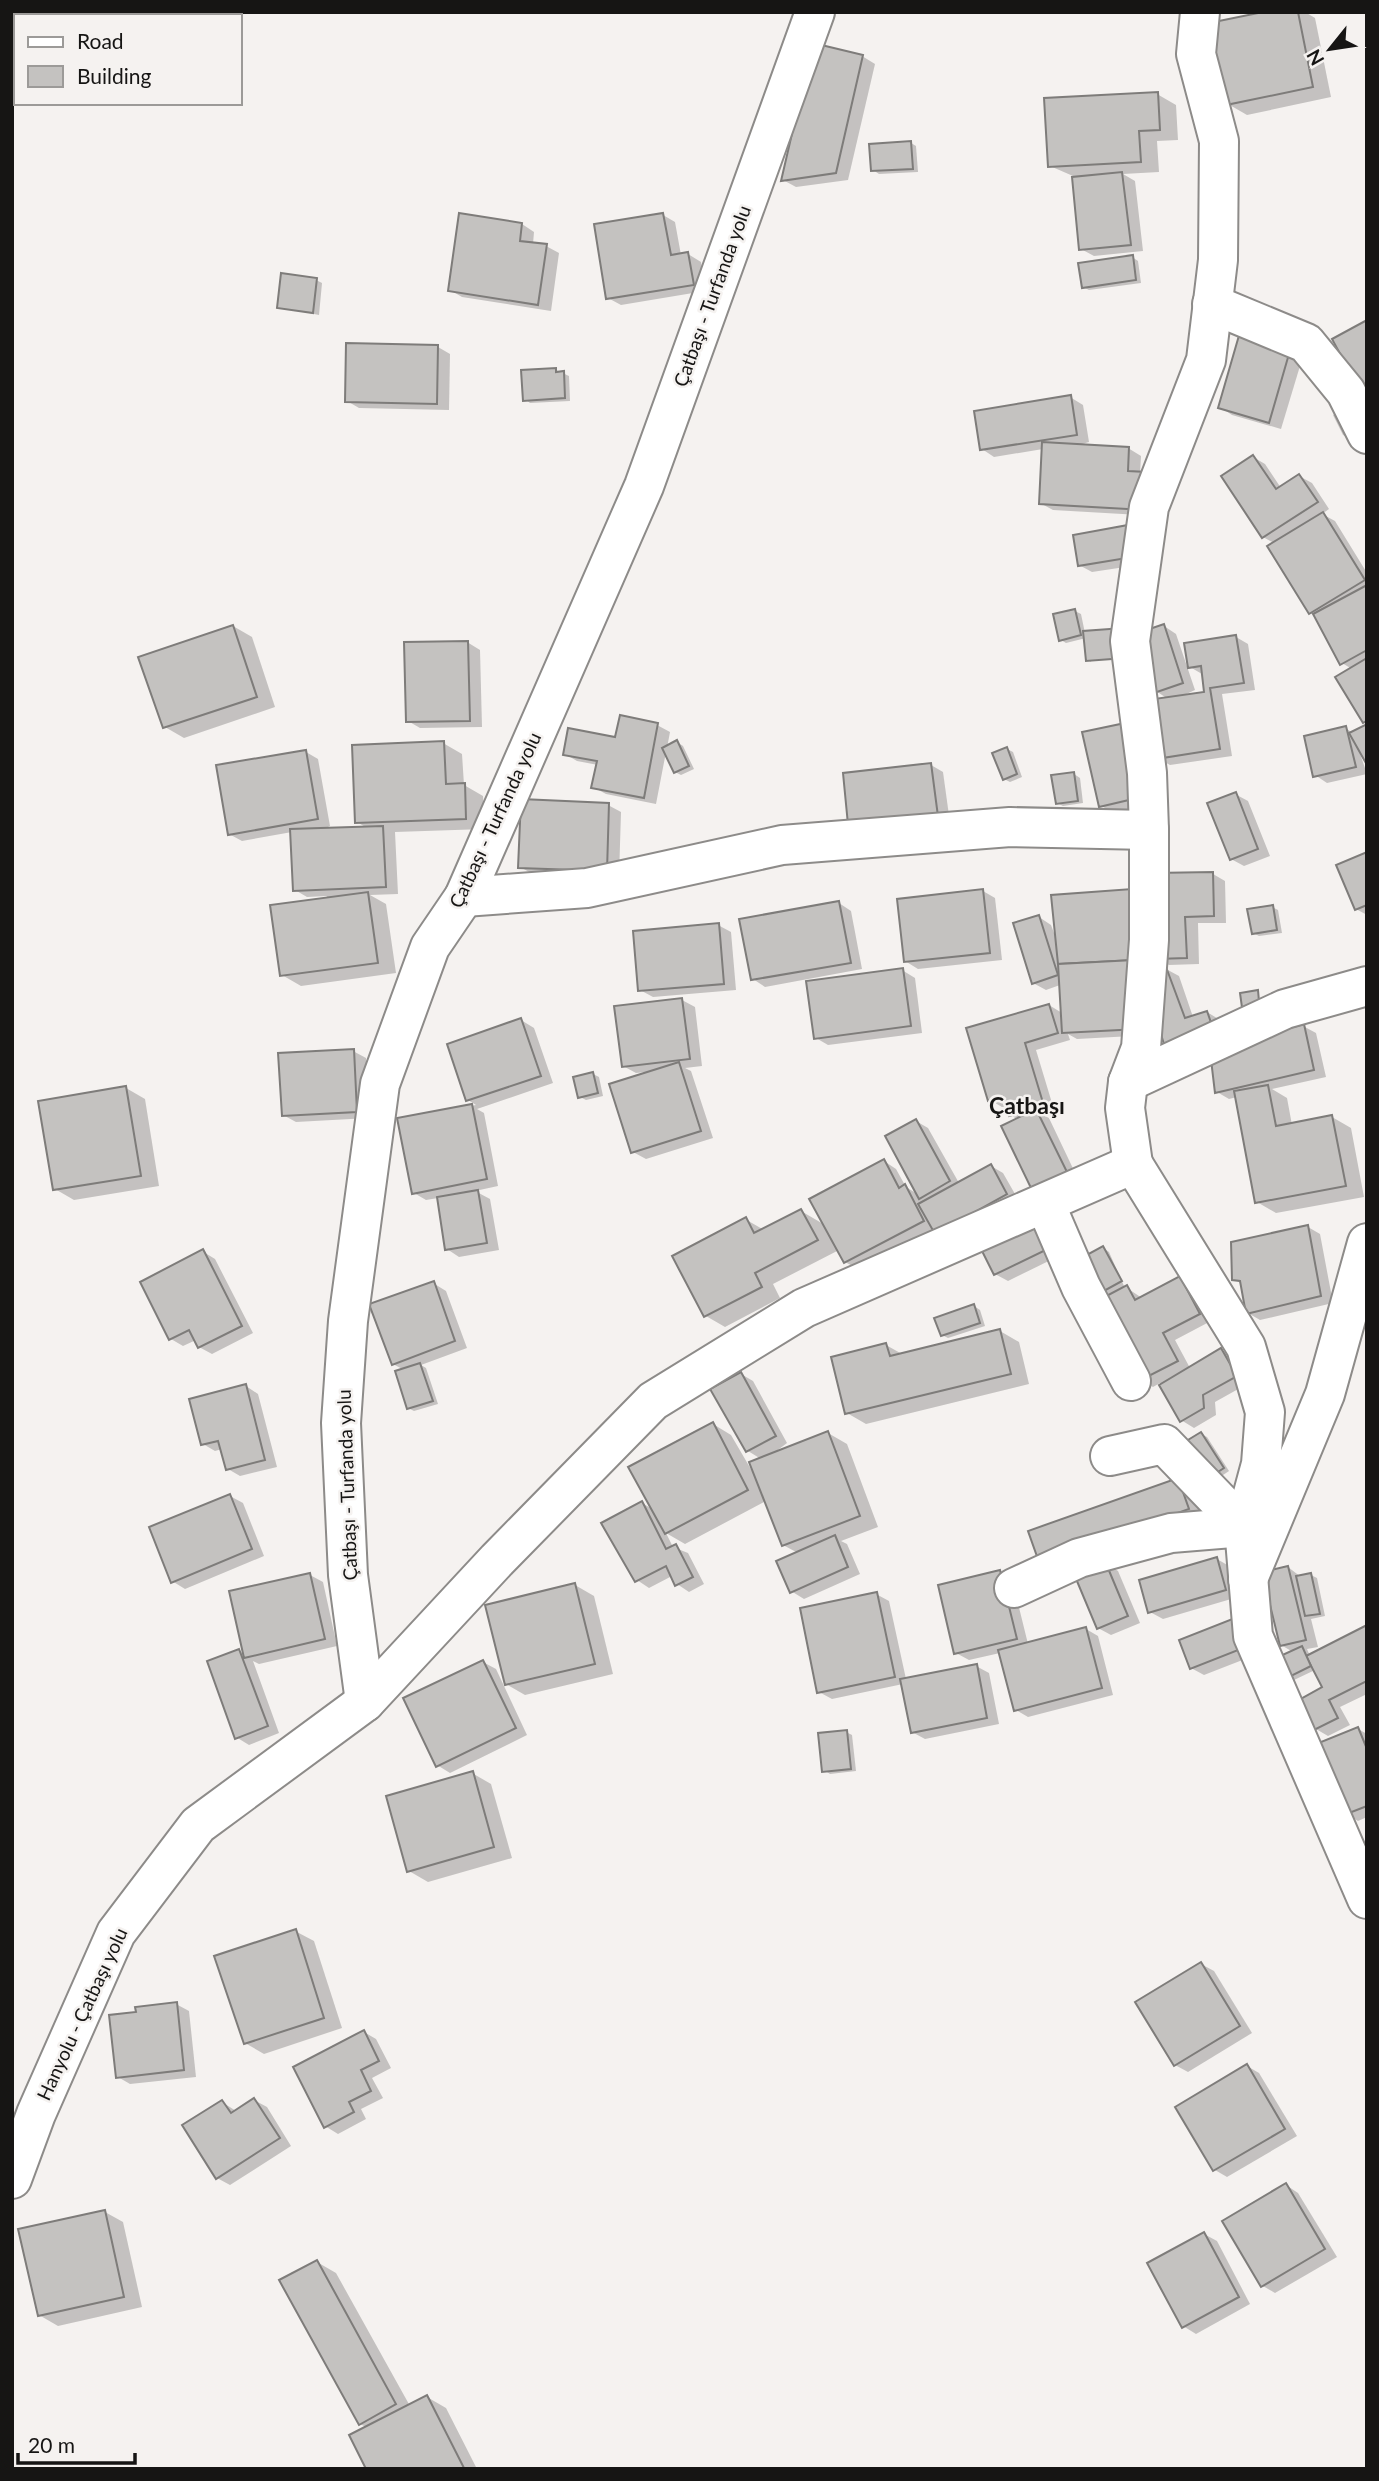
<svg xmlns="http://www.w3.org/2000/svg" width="1379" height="2481" font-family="Lato,sans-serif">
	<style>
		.shadow { fill: #0003 }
		.building { fill: #c4c2c0; stroke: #7e7c7a; stroke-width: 2 }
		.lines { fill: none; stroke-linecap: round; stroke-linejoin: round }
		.minor-casing { stroke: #8d8b89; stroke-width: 42 }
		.tertiary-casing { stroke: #8d8b89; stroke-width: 42 }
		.minor { stroke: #fff; stroke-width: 38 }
		.tertiary { stroke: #fff; stroke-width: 38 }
		.labels { text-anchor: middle; stroke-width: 5; stroke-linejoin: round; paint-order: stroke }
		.street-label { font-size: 19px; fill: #161514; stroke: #f5f2f0 }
		.quarter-label { font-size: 23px; font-weight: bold; fill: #161514; stroke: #f5f2f0 }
	</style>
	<rect width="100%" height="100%" fill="#f5f2f0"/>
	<!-- shadow -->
	<g class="shadow">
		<polygon points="1271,12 1305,12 1315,18 1331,97 1247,115 1228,104"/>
		<polygon points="862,56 875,64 848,180 796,187 783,180"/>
		<polygon points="1157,94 1176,105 1178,140 1157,141 1159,172 1123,174 1135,181 1143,251 1094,256 1081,249 1073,176 1050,166"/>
		<polygon points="911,143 916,146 918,172 879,174 873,170"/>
		<polygon points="663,215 675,222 681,255 688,254 701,262 705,291 621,305 608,298"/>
		<polygon points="522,224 534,232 533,244 546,246 559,253 551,311 462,297 450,290"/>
		<polygon points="1132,257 1138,261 1141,283 1089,290 1083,287"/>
		<polygon points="316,280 322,283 319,315 279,307"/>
		<polygon points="438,347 450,354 449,410 359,408 347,401"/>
		<polygon points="1291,348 1303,356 1281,429 1232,415 1220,407"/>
		<polygon points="556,370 569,376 570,401 530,403 525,399"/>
		<polygon points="1070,397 1083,405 1089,442 1075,446 1128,448 1141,456 1140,474 1157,516 1053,510 1040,503 1043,449 994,457 982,449"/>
		<polygon points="1348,406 1349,438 1343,435 1333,415"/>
		<polygon points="1253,457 1265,464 1281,488 1299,476 1312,483 1329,509 1322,514 1335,521 1367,573 1367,723 1352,669 1342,663 1317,617 1310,613 1274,543 1263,537"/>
		<polygon points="1140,535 1145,564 1092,572 1079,565"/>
		<polygon points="1075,611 1081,614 1091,662 1088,660 1086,638 1066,643 1061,640"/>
		<polygon points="233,626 252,637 275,707 184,738 165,727"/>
		<polygon points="1164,626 1176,634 1195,690 1180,697 1206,693 1202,674 1190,667 1236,637 1248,644 1255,690 1222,694 1232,756 1170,765 1157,758 1168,699 1156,691"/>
		<polygon points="467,642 480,650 482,727 420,728 408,721"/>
		<polygon points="1130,724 1158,803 1113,813 1100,805"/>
		<polygon points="657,725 670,732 667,748 677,742 683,746 694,769 681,775 675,772 666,752 656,804 606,794 593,787 598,765 577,761 565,754"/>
		<polygon points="1345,728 1353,733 1367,774 1327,783 1315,775"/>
		<polygon points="443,743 462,754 464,785 483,796 485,829 395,832 398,894 370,895 386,904 396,973 301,986 282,975 327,896 307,897 295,890 292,832 242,841 229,834 306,752 318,759 330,826 322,830 367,828 357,822"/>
		<polygon points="1007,749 1013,752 1022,777 1010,782 1004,779"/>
		<polygon points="931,765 943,772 951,830 851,833"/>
		<polygon points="1074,774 1080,778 1083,803 1063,806 1057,803"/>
		<polygon points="1235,794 1248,801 1270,856 1244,866 1231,859"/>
		<polygon points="608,805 621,812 619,877 533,874 520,867"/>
		<polygon points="1367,854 1367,915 1356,909"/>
		<polygon points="1213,874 1225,881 1226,923 1198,923 1199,964 1169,965 1157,958"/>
		<polygon points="983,891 995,898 1002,960 918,969 905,961"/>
		<polygon points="839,903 851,911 862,969 765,987 753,979"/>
		<polygon points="1272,907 1278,910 1282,933 1259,936 1253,933"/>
		<polygon points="1039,917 1051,925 1054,933 1151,1035 1077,1039 1068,1034 1070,1040 1036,1050 1055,1113 1045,1116 1049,1118 1078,1179 1033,1187 1018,1120 1011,1115 1008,1106 1002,1107 990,1100 968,1030 1049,1005 1062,1013 1060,985 1046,990 1033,983"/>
		<polygon points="718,925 731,932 736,990 653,997 640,990"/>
		<polygon points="1166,969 1179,976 1193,1017 1207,1012 1220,1020 1229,1047 1303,1026 1316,1033 1326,1077 1272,1089 1287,1098 1292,1125 1332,1117 1351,1128 1364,1197 1276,1213 1257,1202 1237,1097 1229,1099 1217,1092 1211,1052 1181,1061"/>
		<polygon points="902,970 915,978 922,1033 828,1045 816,1038"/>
		<polygon points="682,1000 695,1007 702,1066 685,1068 691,1071 713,1138 646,1159 633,1152 646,1072 636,1073 623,1066"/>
		<polygon points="521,1020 534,1028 553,1083 477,1109 484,1113 498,1186 475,1191 490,1199 499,1250 459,1257 447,1249 438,1198 426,1200 414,1193 399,1120 476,1105 468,1100"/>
		<polygon points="353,1051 366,1058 369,1118 296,1122 283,1115"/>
		<polygon points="593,1074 599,1077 603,1096 586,1100 580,1097"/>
		<polygon points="126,1088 145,1099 159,1186 74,1200 55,1189"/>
		<polygon points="916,1121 928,1128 959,1183 991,1166 1003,1173 1019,1201 934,1229 858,1269 845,1262 839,1250 773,1284 780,1298 725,1327 706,1316 745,1219 764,1230 801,1211 825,1225 884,1161 896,1169 906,1187 919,1195"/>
		<polygon points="1041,1216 1067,1252 1008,1281 995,1274"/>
		<polygon points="1308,1227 1320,1234 1333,1303 1260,1320 1248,1313 1242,1284 1234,1279"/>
		<polygon points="1103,1248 1109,1252 1124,1286 1142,1298 1179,1278 1192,1285 1211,1321 1175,1340 1190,1368 1221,1350 1234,1357 1249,1383 1215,1402 1216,1415 1194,1428 1181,1420 1160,1383 1153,1387 1141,1380 1099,1302"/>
		<polygon points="202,1251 215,1259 253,1333 212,1354 199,1347 196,1340 183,1346 171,1339"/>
		<polygon points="433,1283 446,1291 467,1348 421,1365 426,1368 438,1404 414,1411 408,1408 404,1370 393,1364"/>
		<polygon points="974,1306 980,1310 985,1326 948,1338 942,1335"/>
		<polygon points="1000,1331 1019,1342 1029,1384 866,1424 847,1413 886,1345 902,1354"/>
		<polygon points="741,1374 753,1381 787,1443 770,1456 828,1433 847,1444 878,1527 841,1541 847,1544 860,1574 804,1599 791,1591 798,1553 783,1545 766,1501 685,1544 666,1533 673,1547 688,1553 704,1584 689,1592 677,1584 672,1576 649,1588 637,1580 642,1503 654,1510 713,1424 731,1435 759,1483 761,1459 748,1451"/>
		<polygon points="246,1386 258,1394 277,1467 240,1476 228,1469 222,1449 215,1451 203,1444"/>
		<polygon points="1201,1434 1207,1437 1229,1471 1214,1481"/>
		<polygon points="1191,1487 1201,1516 1030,1533"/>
		<polygon points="230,1496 243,1503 264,1556 185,1589 172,1581"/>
		<polygon points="1217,1559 1229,1566 1238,1597 1163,1619 1150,1612"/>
		<polygon points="1105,1563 1118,1571 1140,1623 1111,1635 1098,1628"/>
		<polygon points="1288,1567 1301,1577 1311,1575 1317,1578 1325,1616 1311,1619 1318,1647 1307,1649 1310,1656 1367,1627 1367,1694 1340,1707 1350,1725 1328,1736 1316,1729 1325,1688 1315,1670 1294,1680 1288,1676 1293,1652 1281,1645"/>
		<polygon points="1000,1572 1012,1579 1028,1644 1086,1629 1098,1636 1113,1695 1028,1717 1016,1710 1000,1653 969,1660 956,1653"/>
		<polygon points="310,1575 323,1582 337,1646 259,1664 253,1661 279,1733 249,1745 236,1737 239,1651 246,1655"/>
		<polygon points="575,1585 594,1596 613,1674 525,1695 506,1684"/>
		<polygon points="876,1594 889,1601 906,1679 976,1666 989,1673 999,1724 925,1739 912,1732 903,1684 832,1699 819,1692"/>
		<polygon points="1181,1641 1263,1652 1204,1675 1191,1668"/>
		<polygon points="483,1662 496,1669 527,1735 450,1773 437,1765"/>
		<polygon points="1358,1729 1367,1734 1367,1817 1358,1821 1345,1813"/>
		<polygon points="846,1732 852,1735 856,1771 830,1774 824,1770"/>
		<polygon points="472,1773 491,1784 512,1858 428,1882 409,1871"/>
		<polygon points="295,1931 314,1941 342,2028 264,2054 245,2043"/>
		<polygon points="1201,1964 1214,1971 1252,2033 1188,2072 1175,2065"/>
		<polygon points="176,2004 189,2011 196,2077 130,2084 118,2077 138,2014"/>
		<polygon points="364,2032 376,2039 391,2068 372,2078 383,2098 361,2109 366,2119 338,2134 325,2126"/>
		<polygon points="1247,2066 1259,2073 1297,2136 1227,2177 1215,2170 1177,2108"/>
		<polygon points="254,2100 267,2107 291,2146 230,2185 217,2178 222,2102 236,2111"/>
		<polygon points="1286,2185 1298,2193 1337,2257 1275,2293 1263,2286"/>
		<polygon points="105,2212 123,2222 142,2307 58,2326 39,2315"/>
		<polygon points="1204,2234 1217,2241 1250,2304 1196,2334 1183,2326"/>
		<polygon points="317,2262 336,2273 410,2406 427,2397 446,2408 477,2469 368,2469 368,2428 360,2424"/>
	</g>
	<!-- building -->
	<g class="building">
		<polygon points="1263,12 1298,12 1313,87 1226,105 1209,23"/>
		<polygon points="813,43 863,55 836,173 781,181"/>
		<polygon points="1158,92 1160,130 1139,131 1141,162 1048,167 1044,98"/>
		<polygon points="911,141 913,169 871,171 869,144"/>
		<polygon points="1122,172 1131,245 1079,250 1072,177"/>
		<polygon points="459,213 522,223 520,241 547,244 538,305 448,291"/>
		<polygon points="663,213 671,255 688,252 694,285 606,299 594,224"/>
		<polygon points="1133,255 1136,280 1082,288 1078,263"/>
		<polygon points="281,273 317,278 313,313 277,308"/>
		<polygon points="1367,320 1367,402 1366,402 1332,339"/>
		<polygon points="1240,332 1291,347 1269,423 1218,408"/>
		<polygon points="346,343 438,345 437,404 345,402"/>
		<polygon points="556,368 556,372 564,371 565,398 523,401 521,370"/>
		<polygon points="1071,395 1077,435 980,450 974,411"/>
		<polygon points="1042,442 1129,447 1128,471 1147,472 1145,510 1039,504"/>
		<polygon points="1253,455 1276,489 1299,474 1318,502 1262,538 1221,476"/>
		<polygon points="1323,512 1365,580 1309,614 1267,546"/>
		<polygon points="1128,525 1133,557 1078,566 1073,535"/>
		<polygon points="1367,585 1367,650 1340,665 1313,614"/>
		<polygon points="1075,609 1081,635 1059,641 1053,614"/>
		<polygon points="1164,624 1183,683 1154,693 1135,634"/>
		<polygon points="233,625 257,697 163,728 138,657"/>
		<polygon points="1123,628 1125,658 1086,661 1083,631"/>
		<polygon points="1236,635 1244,683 1210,688 1220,749 1156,759 1147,700 1204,692 1201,666 1188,668 1184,643"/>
		<polygon points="468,641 470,721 406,722 404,642"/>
		<polygon points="1367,658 1367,721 1363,723 1335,677"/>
		<polygon points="620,715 658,723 644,798 591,788 597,761 563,755 568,728 615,737"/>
		<polygon points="1130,722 1146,796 1099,807 1082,732"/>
		<polygon points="1367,724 1367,765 1349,733"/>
		<polygon points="1346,726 1356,767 1313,777 1304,736"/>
		<polygon points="677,740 689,766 674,773 662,748"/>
		<polygon points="444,741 446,784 465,783 466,819 355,823 352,745"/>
		<polygon points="1007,747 1017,774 1003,780 992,753"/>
		<polygon points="306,750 318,819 228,835 216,765"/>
		<polygon points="931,763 939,824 849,835 843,773"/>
		<polygon points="1074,772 1078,801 1056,804 1051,775"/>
		<polygon points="1236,792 1258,849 1230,860 1207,803"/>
		<polygon points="521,799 609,803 607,871 518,868"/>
		<polygon points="383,826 386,887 293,891 290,829"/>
		<polygon points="1367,852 1367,905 1355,910 1336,865"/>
		<polygon points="1213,872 1214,916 1185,917 1187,958 1155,959 1153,873"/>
		<polygon points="983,889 990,953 904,962 897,899"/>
		<polygon points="1132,889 1134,960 1058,964 1051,895"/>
		<polygon points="368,892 378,963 280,976 270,905"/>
		<polygon points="839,901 851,963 751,980 739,919"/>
		<polygon points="1273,905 1277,930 1252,934 1247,909"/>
		<polygon points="1039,915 1058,975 1032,984 1013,923"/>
		<polygon points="719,923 724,984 638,991 633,931"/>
		<polygon points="1134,960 1139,1029 1062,1033 1058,964"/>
		<polygon points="1166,967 1185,1018 1207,1011 1217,1040 1167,1054 1152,1005 1147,974"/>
		<polygon points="903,968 911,1026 814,1039 806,981"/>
		<polygon points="1258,990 1260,1013 1243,1015 1240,993"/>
		<polygon points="682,998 690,1059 622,1067 614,1006"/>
		<polygon points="1049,1004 1058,1033 1025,1043 1044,1106 1009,1116 1003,1097 988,1101 966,1028"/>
		<polygon points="521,1018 541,1076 466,1101 447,1044"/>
		<polygon points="1304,1024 1314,1070 1215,1093 1210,1051"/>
		<polygon points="354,1049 357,1112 282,1116 278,1053"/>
		<polygon points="679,1062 701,1131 631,1153 609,1084"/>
		<polygon points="593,1072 598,1093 578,1098 573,1077"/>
		<polygon points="1268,1085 1276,1126 1332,1115 1346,1186 1255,1203 1234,1091"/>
		<polygon points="126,1086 141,1176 53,1190 38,1101"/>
		<polygon points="472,1104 487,1179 412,1194 397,1118"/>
		<polygon points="1036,1109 1067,1172 1031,1188 1001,1126"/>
		<polygon points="916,1119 950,1181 919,1199 885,1136"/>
		<polygon points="884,1159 899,1188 905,1184 924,1221 844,1263 809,1199"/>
		<polygon points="991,1164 1007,1194 935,1234 918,1204"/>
		<polygon points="478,1190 487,1243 445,1250 437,1197"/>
		<polygon points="801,1209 818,1240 755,1273 762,1287 704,1317 672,1256 746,1217 754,1233"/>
		<polygon points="1041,1214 1056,1245 994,1275 979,1245"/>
		<polygon points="1308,1225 1321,1296 1246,1314 1240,1281 1232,1280 1231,1242"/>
		<polygon points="1103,1246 1122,1281 1093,1297 1074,1262"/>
		<polygon points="203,1249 242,1326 198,1348 189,1330 169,1340 140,1282"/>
		<polygon points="1180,1276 1200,1314 1163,1333 1178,1361 1139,1381 1097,1301 1127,1285 1135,1300"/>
		<polygon points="434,1281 455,1341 392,1365 369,1304"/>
		<polygon points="974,1304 980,1323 941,1336 934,1318"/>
		<polygon points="1000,1329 1011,1374 845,1414 831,1357 886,1343 890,1356"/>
		<polygon points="1221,1348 1237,1376 1203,1395 1204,1408 1180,1422 1159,1385"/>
		<polygon points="420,1363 433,1401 407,1409 395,1371"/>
		<polygon points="741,1372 776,1436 746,1452 710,1389"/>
		<polygon points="246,1384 265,1460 226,1470 218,1441 201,1445 189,1399"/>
		<polygon points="713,1422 748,1490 665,1534 628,1467"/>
		<polygon points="828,1431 860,1516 782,1546 749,1462"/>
		<polygon points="1201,1432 1224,1468 1207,1479 1183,1443"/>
		<polygon points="1178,1478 1189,1509 1039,1562 1028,1531"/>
		<polygon points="230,1494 252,1549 171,1583 149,1527"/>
		<polygon points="642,1501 666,1549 676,1544 693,1577 675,1586 666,1566 635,1582 601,1523"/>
		<polygon points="835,1535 848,1567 790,1593 776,1561"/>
		<polygon points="1217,1557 1226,1590 1148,1613 1139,1580"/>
		<polygon points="1105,1561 1128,1616 1097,1629 1074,1574"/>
		<polygon points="1288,1566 1306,1640 1280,1646 1262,1572"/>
		<polygon points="1000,1570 1017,1639 954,1654 938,1585"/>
		<polygon points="310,1573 325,1639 244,1658 229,1591"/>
		<polygon points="1311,1573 1320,1614 1305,1616 1296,1576"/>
		<polygon points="575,1583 595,1664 505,1685 485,1605"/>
		<polygon points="877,1592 895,1677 817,1693 800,1608"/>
		<polygon points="1240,1616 1251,1645 1190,1669 1179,1640"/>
		<polygon points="1367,1625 1367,1681 1329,1700 1338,1718 1314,1730 1299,1700 1322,1687 1306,1656"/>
		<polygon points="1086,1627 1102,1688 1014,1711 998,1650"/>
		<polygon points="1302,1646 1311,1666 1287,1678 1278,1657"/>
		<polygon points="239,1649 268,1726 235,1739 207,1661"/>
		<polygon points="483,1660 516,1728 436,1767 403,1698"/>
		<polygon points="977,1664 987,1718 911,1733 900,1679"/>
		<polygon points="1358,1727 1367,1749 1367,1806 1344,1815 1316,1744"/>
		<polygon points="847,1730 851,1769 822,1772 818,1733"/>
		<polygon points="473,1771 494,1847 407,1872 386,1796"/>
		<polygon points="296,1929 324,2018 244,2044 214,1956"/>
		<polygon points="1201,1962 1240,2026 1174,2066 1135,2002"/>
		<polygon points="177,2002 184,2070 116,2078 109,2015 136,2012 135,2007"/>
		<polygon points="364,2030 379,2061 361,2070 371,2091 349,2102 354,2112 324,2128 293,2067"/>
		<polygon points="1247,2064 1285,2129 1213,2171 1175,2107"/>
		<polygon points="254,2098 280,2138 216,2179 182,2125 222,2100 231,2113"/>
		<polygon points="1286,2183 1325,2249 1261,2287 1222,2221"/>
		<polygon points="105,2210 124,2297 38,2316 18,2229"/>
		<polygon points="1204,2232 1239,2297 1182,2328 1147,2263"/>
		<polygon points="317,2260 396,2404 359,2425 279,2280"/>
		<polygon points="427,2395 464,2468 366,2469 349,2435"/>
	</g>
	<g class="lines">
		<defs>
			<g id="minor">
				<polyline points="1212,304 1306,343 1346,392 1367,434"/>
				<polyline points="464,897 587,888 782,845 1010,827 1149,830"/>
				<polyline points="1128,1082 1285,1009 1367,986"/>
				<polyline points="1133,1164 1125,1108 1128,1082 1141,1048 1149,940 1149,830 1147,773 1130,641 1149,507 1206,360 1218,260 1219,141 1196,54 1200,12"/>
				<polyline points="1041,1205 1050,1215 1081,1287 1131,1381"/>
				<polyline points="1110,1456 1164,1444 1244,1527"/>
				<polyline points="1248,1579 1325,1394 1367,1243"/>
				<polyline points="1014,1588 1079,1558 1171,1533 1244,1527"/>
			</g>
			<g id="tertiary">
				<polyline points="365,1702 348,1575 341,1423 348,1321 380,1084 430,947 464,897 644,486 815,12"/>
				<polyline points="12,2179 36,2114 116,1933 198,1825 365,1702 497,1560 653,1401 804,1308 1133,1164 1246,1347 1265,1412 1261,1464 1244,1527 1253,1636 1367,1899"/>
			</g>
		</defs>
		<!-- minor casing -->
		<use href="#minor" class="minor-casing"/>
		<!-- tertiary casing -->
		<use href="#tertiary" class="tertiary-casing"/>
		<!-- minor -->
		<use href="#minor" class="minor"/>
		<!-- tertiary -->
		<use href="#tertiary" class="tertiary"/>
	</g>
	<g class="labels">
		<!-- street labels -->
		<g class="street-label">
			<text transform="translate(712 296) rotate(-70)" y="7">Çatbaşı - Turfanda yolu</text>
			<text transform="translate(495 820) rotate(-65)" y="7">Çatbaşı - Turfanda yolu</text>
			<text transform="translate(347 1485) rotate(-92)" y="7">Çatbaşı - Turfanda yolu</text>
			<text transform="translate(82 2014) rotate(-65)" y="7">Hanyolu - Çatbaşı yolu</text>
		</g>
		<!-- quarter labels -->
		<g class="quarter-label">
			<text x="1027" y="1114">Çatbaşı</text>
		</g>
	</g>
	<!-- border -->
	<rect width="1379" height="2481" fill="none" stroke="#161514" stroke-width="28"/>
	<!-- legend -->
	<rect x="14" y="14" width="228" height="91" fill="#f5f2f0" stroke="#9c9a98" stroke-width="2"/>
	<rect x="28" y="37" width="35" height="10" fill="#ffffff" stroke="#9c9a98" stroke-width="2"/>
	<text x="77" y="49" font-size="21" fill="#161514">Road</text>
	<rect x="28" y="66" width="35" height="21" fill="#c4c2c0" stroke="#9c9a98" stroke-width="2"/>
	<text x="77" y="84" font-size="21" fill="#161514">Building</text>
	<!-- north arrow -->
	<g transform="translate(1330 49) rotate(240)" stroke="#f5f2f0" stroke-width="5" paint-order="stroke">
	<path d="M0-5L12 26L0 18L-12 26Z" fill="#161514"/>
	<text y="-10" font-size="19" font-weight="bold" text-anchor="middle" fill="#161514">N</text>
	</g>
	<!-- scale -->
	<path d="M18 2453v10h117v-10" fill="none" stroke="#161514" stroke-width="3.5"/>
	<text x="28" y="2453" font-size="21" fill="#161514" stroke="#f5f2f0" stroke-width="5" paint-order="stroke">20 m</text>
</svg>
